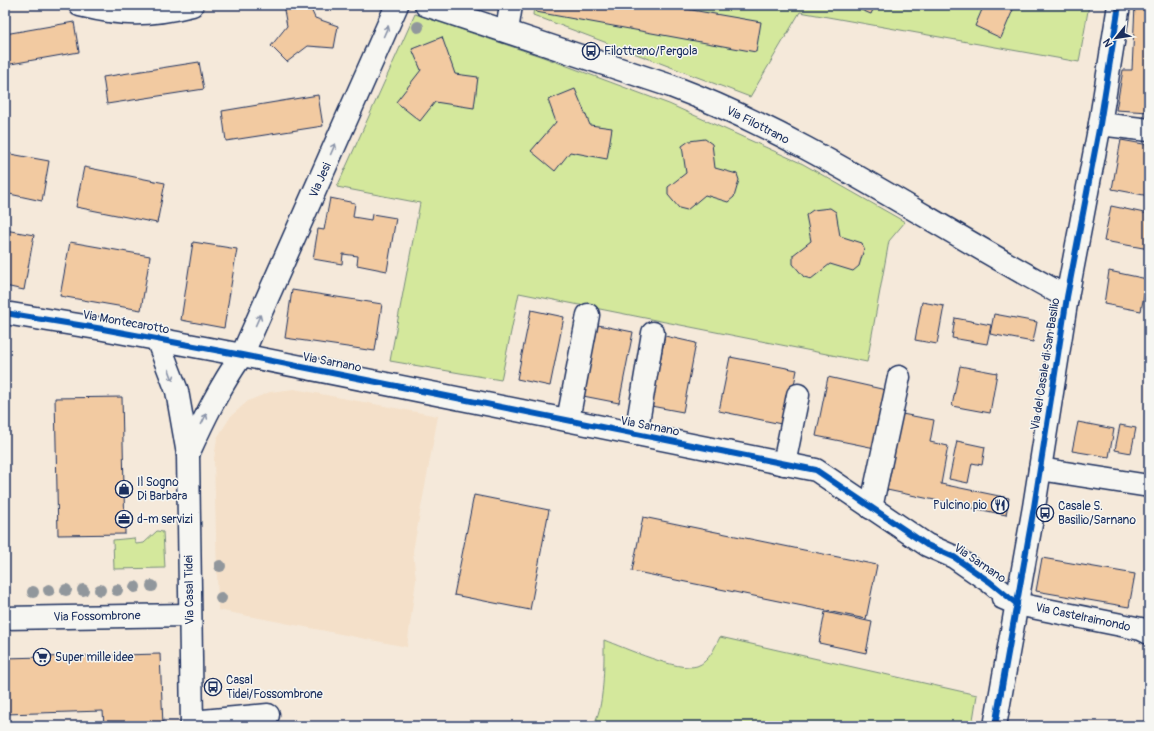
<svg xmlns="http://www.w3.org/2000/svg" width="1154" height="731" font-family="Pangolin,sans-serif">
	<style>
		.built { fill: #f4e0c9 }
		.green { fill: #d4e89c; stroke: #788c7d }
		.building { fill: #f2caa1; stroke: #1b2f5e }
		.lines { fill: none; stroke-linecap: round; stroke-linejoin: round }
		.minor-casing { stroke: #1b2f5e; stroke-width: 25 }
		.minor { stroke: #f6f6f2; stroke-width: 22 }
		.cycleway-casing { stroke: #f6f6f2; stroke-width: 8 }
		.cycleway { stroke: #0057b8; stroke-width: 6 }
		.tree { fill: #91979c }
		.oneway { stroke: #8892a8 }
		.labels { text-anchor: middle; stroke-width: 3; stroke-linejoin: round; paint-order: stroke }
		.poi-label { font-size: 12px; fill: #1b2f5e; stroke: #f6f6f2; text-anchor: start }
		.street-label { font-size: 12px; fill: #1b2f5e; stroke: #f6f6f2 }
	</style>
	<rect width="100%" height="100%" fill="#f5e9da"/>
	<filter id="ink" filterUnits="userSpaceOnUse"><feTurbulence type="fractalNoise" baseFrequency=".025" numOctaves="2"/><feDisplacementMap in="SourceGraphic" scale="8" xChannelSelector="R" yChannelSelector="G"/><feConvolveMatrix kernelMatrix="1 2 1 2 8 2 1 2 1" color-interpolation-filters="sRGB"/></filter>
	<g filter="url(#ink)">
		<!-- built -->
		<polygon class="built" points="294,389 438,416 413,551 416,580 407,647 218,610 214,459 217,438 231,416 248,401 270,392"/>
		<!-- green -->
		<g class="green">
			<polygon points="534,5 1089,5 1079,62 800,12 750,97 533,15"/>
			<polygon points="415,14 543,57 669,104 803,164 905,222 889,241 867,362 519,293 501,380 390,361 420,203 337,187"/>
			<polygon points="157,531 163,532 165,568 114,569 113,540 134,538 136,544 144,543"/>
			<path d="M720 637 977 695 972 726H592C605 712 604 660 604 640 625 648 678 672 697 666 709 662 715 647 720 637Z"/>
		</g>
		<!-- building -->
		<g class="building">
			<polygon points="283,5 309,5 315,18 338,26 334,48 308,46 287,62 271,46 287,26"/>
			<polygon points="537,5 663,5 761,22 756,52 536,12"/>
			<polygon points="849,5 875,5 871,14"/>
			<polygon points="984,5 1015,5 1001,38 975,26"/>
			<polygon points="1135,5 1149,5 1149,112 1116,110 1123,70 1132,70"/>
			<polygon points="74,22 79,52 5,65 5,34"/>
			<polygon points="442,37 455,74 478,77 474,108 435,102 420,121 396,102 421,70 412,49"/>
			<polygon points="199,62 204,89 107,104 103,77"/>
			<polygon points="575,89 590,125 612,128 607,159 570,152 555,171 531,151 556,122 548,100"/>
			<polygon points="318,95 323,126 226,141 222,111"/>
			<polygon points="705,139 712,144 715,168 737,174 739,180 734,197 728,202 705,195 687,210 679,208 668,195 668,187 686,173 682,146 689,141"/>
			<polygon points="1121,140 1149,145 1149,196 1112,189"/>
			<polygon points="5,153 49,161 42,201 5,193"/>
			<polygon points="84,167 165,183 157,223 76,207"/>
			<polygon points="330,198 355,203 353,217 371,220 372,214 396,218 387,271 357,265 358,256 343,254 342,264 313,259 318,229 324,230"/>
			<polygon points="1111,206 1149,214 1149,249 1104,241"/>
			<polygon points="830,208 836,212 840,236 862,243 864,249 859,266 853,271 830,264 811,279 804,277 793,264 793,255 811,241 806,215 813,210"/>
			<polygon points="5,230 34,235 24,290 5,286"/>
			<polygon points="70,242 150,256 141,310 60,296"/>
			<polygon points="193,242 237,249 224,328 181,320"/>
			<polygon points="1109,271 1147,279 1141,311 1104,304"/>
			<polygon points="292,290 382,304 375,351 285,338"/>
			<polygon points="922,302 944,306 937,344 915,340"/>
			<polygon points="531,310 564,317 550,386 517,379"/>
			<polygon points="994,314 1037,322 1033,342 990,334"/>
			<polygon points="955,318 991,325 987,344 952,338"/>
			<polygon points="598,325 633,332 619,403 583,396"/>
			<polygon points="665,336 696,343 683,412 651,406"/>
			<polygon points="730,357 797,370 786,425 719,411"/>
			<polygon points="960,366 997,373 990,413 952,406"/>
			<polygon points="828,377 886,390 875,448 816,436"/>
			<polygon points="122,397 125,534 58,535 55,398"/>
			<polygon points="902,414 934,420 930,442 948,446 941,484 1009,498 1006,515 887,490"/>
			<polygon points="1078,422 1114,429 1109,457 1072,451"/>
			<polygon points="1120,425 1136,428 1131,453 1115,450"/>
			<polygon points="957,441 985,447 982,465 972,463 968,483 949,479"/>
			<polygon points="474,495 549,510 530,610 454,595"/>
			<polygon points="643,517 877,565 866,619 632,571"/>
			<polygon points="1042,558 1135,574 1129,607 1036,591"/>
			<polygon points="825,612 872,622 866,653 819,643"/>
			<polygon points="160,654 163,726 104,726 103,711 5,714 5,658"/>
		</g>
		<g class="lines">
			<defs>
				<g id="minor">
					<path d="M80 5C124 16 148 16 192 5"/>
					<path d="M426 5 671 86C812 139 935 227 1067 297"/>
					<polyline points="507,31 511,5"/>
					<polyline points="1100,124 1149,130"/>
					<polyline points="5,313 103,329 242,355 816,470 927,545 954,557 990,582 1017,604"/>
					<polyline points="157,339 177,391 188,454 192,726"/>
					<polyline points="568,420 588,315"/>
					<polyline points="636,434 653,333"/>
					<path d="M188 454C204 419 220 386 242 355L397 5"/>
					<polyline points="784,464 798,395"/>
					<polyline points="1040,469 1149,486"/>
					<polyline points="871,508 899,377"/>
					<polyline points="1003,598 1017,604 1141,629 1149,633"/>
					<polyline points="5,618 189,615"/>
					<polyline points="192,722 268,715"/>
					<polyline points="995,726 1034,507 1067,297 1100,124 1119,5"/>
				</g>
			</defs>
			<!-- minor casing -->
			<use href="#minor" class="minor-casing"/>
			<!-- minor -->
			<use href="#minor" class="minor"/>
			<defs>
				<g id="cycleway">
					<polyline points="5,313 103,329 242,355 816,470 927,545 954,557 990,582 1017,604"/>
					<polyline points="995,726 1034,507 1067,297 1100,124 1119,5"/>
				</g>
			</defs>
			<!-- cycleway casing -->
			<use href="#cycleway" class="cycleway-casing"/>
			<!-- cycleway -->
			<use href="#cycleway" class="cycleway"/>
		</g>
		<!-- trees -->
		<g class="tree">
			<circle cx="418" cy="27" r="6"/>
			<circle cx="220" cy="566" r="6"/>
			<circle cx="152" cy="586" r="6"/>
			<circle cx="135" cy="587" r="6"/>
			<circle cx="49" cy="590" r="6"/>
			<circle cx="66" cy="590" r="6"/>
			<circle cx="83" cy="590" r="6"/>
			<circle cx="100" cy="590" r="6"/>
			<circle cx="117" cy="590" r="6"/>
			<circle cx="33" cy="592" r="6"/>
			<circle cx="221" cy="598" r="6"/>
		</g>
		<!-- one-way arrows -->
		<defs><path id="oneway-shaft" d="M-6 0H5M1.5-3L5.5 0L1.5 3" fill="none" stroke-width="1.6" stroke-linecap="round" stroke-linejoin="round"/></defs>
		<g class="oneway">
			<use href="#oneway-shaft" transform="translate(386 31) rotate(-66)"/>
			<use href="#oneway-shaft" transform="translate(333 149) rotate(-66)"/>
			<use href="#oneway-shaft" transform="translate(258 320) rotate(-66)"/>
			<use href="#oneway-shaft" transform="translate(171 375) rotate(70)"/>
			<use href="#oneway-shaft" transform="translate(204 419) rotate(-64)"/>
		</g>
	</g>
	<!-- icons -->
	<defs>
		<symbol id="bus-ring" viewBox="-11 -11 22 22"><circle r="9.5" fill="#f6f6f2" stroke="#1b2f5e" stroke-width="1.5"/><path d="M-5-6H5V4H4V6H2V4H-2V6H-4V4H-5ZM-3.5-4V0h7V-4ZM-3.5 1.2v1.5H-2V1.2ZM2 1.2v1.5H3.5V1.2Z" fill="#1b2f5e"/></symbol>
		<symbol id="shop-ring" viewBox="-11 -11 22 22"><circle r="9.5" fill="#f6f6f2" stroke="#1b2f5e" stroke-width="1.5"/><path d="M-5-2.5h2.3a2.7 3.5 0 0 1 5.4 0H5L5.5 6h-11ZM-1.5-2.5h3a1.5 2.3 0 0 0-3 0Z" fill="#1b2f5e"/></symbol>
		<symbol id="restaurant-ring" viewBox="-11 -11 22 22"><circle r="9.5" fill="#f6f6f2" stroke="#1b2f5e" stroke-width="1.5"/><path d="M-5-6h1v4h1v-4h1v4h1v-4h1v5L-1.5 .5V6h-2V.5L-5-1ZM5-6V6H3V1.5H1.5Q1.5-4 5-6Z" fill="#1b2f5e"/></symbol>
		<symbol id="office-ring" viewBox="-11 -11 22 22"><circle r="9.5" fill="#f6f6f2" stroke="#1b2f5e" stroke-width="1.5"/><path d="M-6-3h4V-5.5h4V-3h4V5H-6ZM-1-4.5V-3h2v-1.5ZM-6 0V1H6V0Z" fill="#1b2f5e"/></symbol>
		<symbol id="supermarket-ring" viewBox="-11 -11 22 22"><circle r="9.5" fill="#f6f6f2" stroke="#1b2f5e" stroke-width="1.5"/><path d="M-6-5.5h2.5l.6 2H6L4.5 2H-2.5L-4.4-4H-6ZM-1.5 3.2a1.3 1.3 0 1 0 .1 0ZM3 3.2a1.3 1.3 0 1 0 .1 0Z" fill="#1b2f5e"/></symbol>
	</defs>
	<g fill-rule="evenodd">
		<use href="#bus-ring" x="581" y="41" width="20" height="20"/>
		<use href="#shop-ring" x="114" y="479" width="20" height="20"/>
		<use href="#restaurant-ring" x="990" y="495" width="20" height="20"/>
		<use href="#bus-ring" x="1035" y="503" width="20" height="20"/>
		<use href="#office-ring" x="114" y="509" width="20" height="20"/>
		<use href="#supermarket-ring" x="32" y="647" width="20" height="20"/>
		<use href="#bus-ring" x="203" y="677" width="20" height="20"/>
	</g>
	<g class="labels">
		<!-- poi labels -->
		<g class="poi-label">
			<text x="604" y="55">Filottrano/Pergola</text>
			<text x="137" y="486">Il Sogno<tspan x="137" dy="14">Di Barbara</tspan></text>
			<text x="987" y="509" text-anchor="end">Pulcino pio</text>
			<text x="1058" y="510">Casale S.<tspan x="1058" dy="14">Basilio/Sarnano</tspan></text>
			<text x="137" y="523">d-m servizi</text>
			<text x="55" y="661">Super mille idee</text>
			<text x="226" y="684">Casal<tspan x="226" dy="14">Tidei/Fossombrone</tspan></text>
		</g>
		<!-- street labels -->
		<g class="street-label">
			<text transform="translate(758 125) rotate(27)" y="4">Via Filottrano</text>
			<text transform="translate(320 180) rotate(-66)" y="4">Via Jesi</text>
			<text transform="translate(126 322) rotate(10)" y="4">Via Montecarotto</text>
			<text transform="translate(332 362) rotate(11)" y="4">Via Sarnano</text>
			<text transform="translate(1045 364) rotate(-81)" y="4">Via del Casale di San Basilio</text>
			<text transform="translate(650 426) rotate(11)" y="4">Via Sarnano</text>
			<text transform="translate(980 563) rotate(34)" y="4">Via Sarnano</text>
			<text transform="translate(189 590) rotate(-91)" y="4">Via Casal Tidei</text>
			<text transform="translate(97 616) rotate(-1)" y="4">Via Fossombrone</text>
			<text transform="translate(1083 617) rotate(12)" y="4">Via Castelraimondo</text>
		</g>
	</g>
	<!-- margin -->
	<rect width="1154" height="731" fill="none" stroke="#f6f6f2" stroke-width="20"/>
	<rect x="10" y="10" width="1134" height="711" fill="none" stroke="#1b2f5e" stroke-width="1.5" filter="url(#ink)"/>
	<!-- north arrow -->
	<g transform="translate(1116 38) rotate(240)" stroke="#f6f6f2" stroke-width="3" paint-order="stroke">
	<path d="M0-3L7 15L0 10L-7 15Z" fill="#1b2f5e"/>
	<text y="-6" font-size="11" font-weight="bold" text-anchor="middle" fill="#1b2f5e">N</text>
	</g>
</svg>
